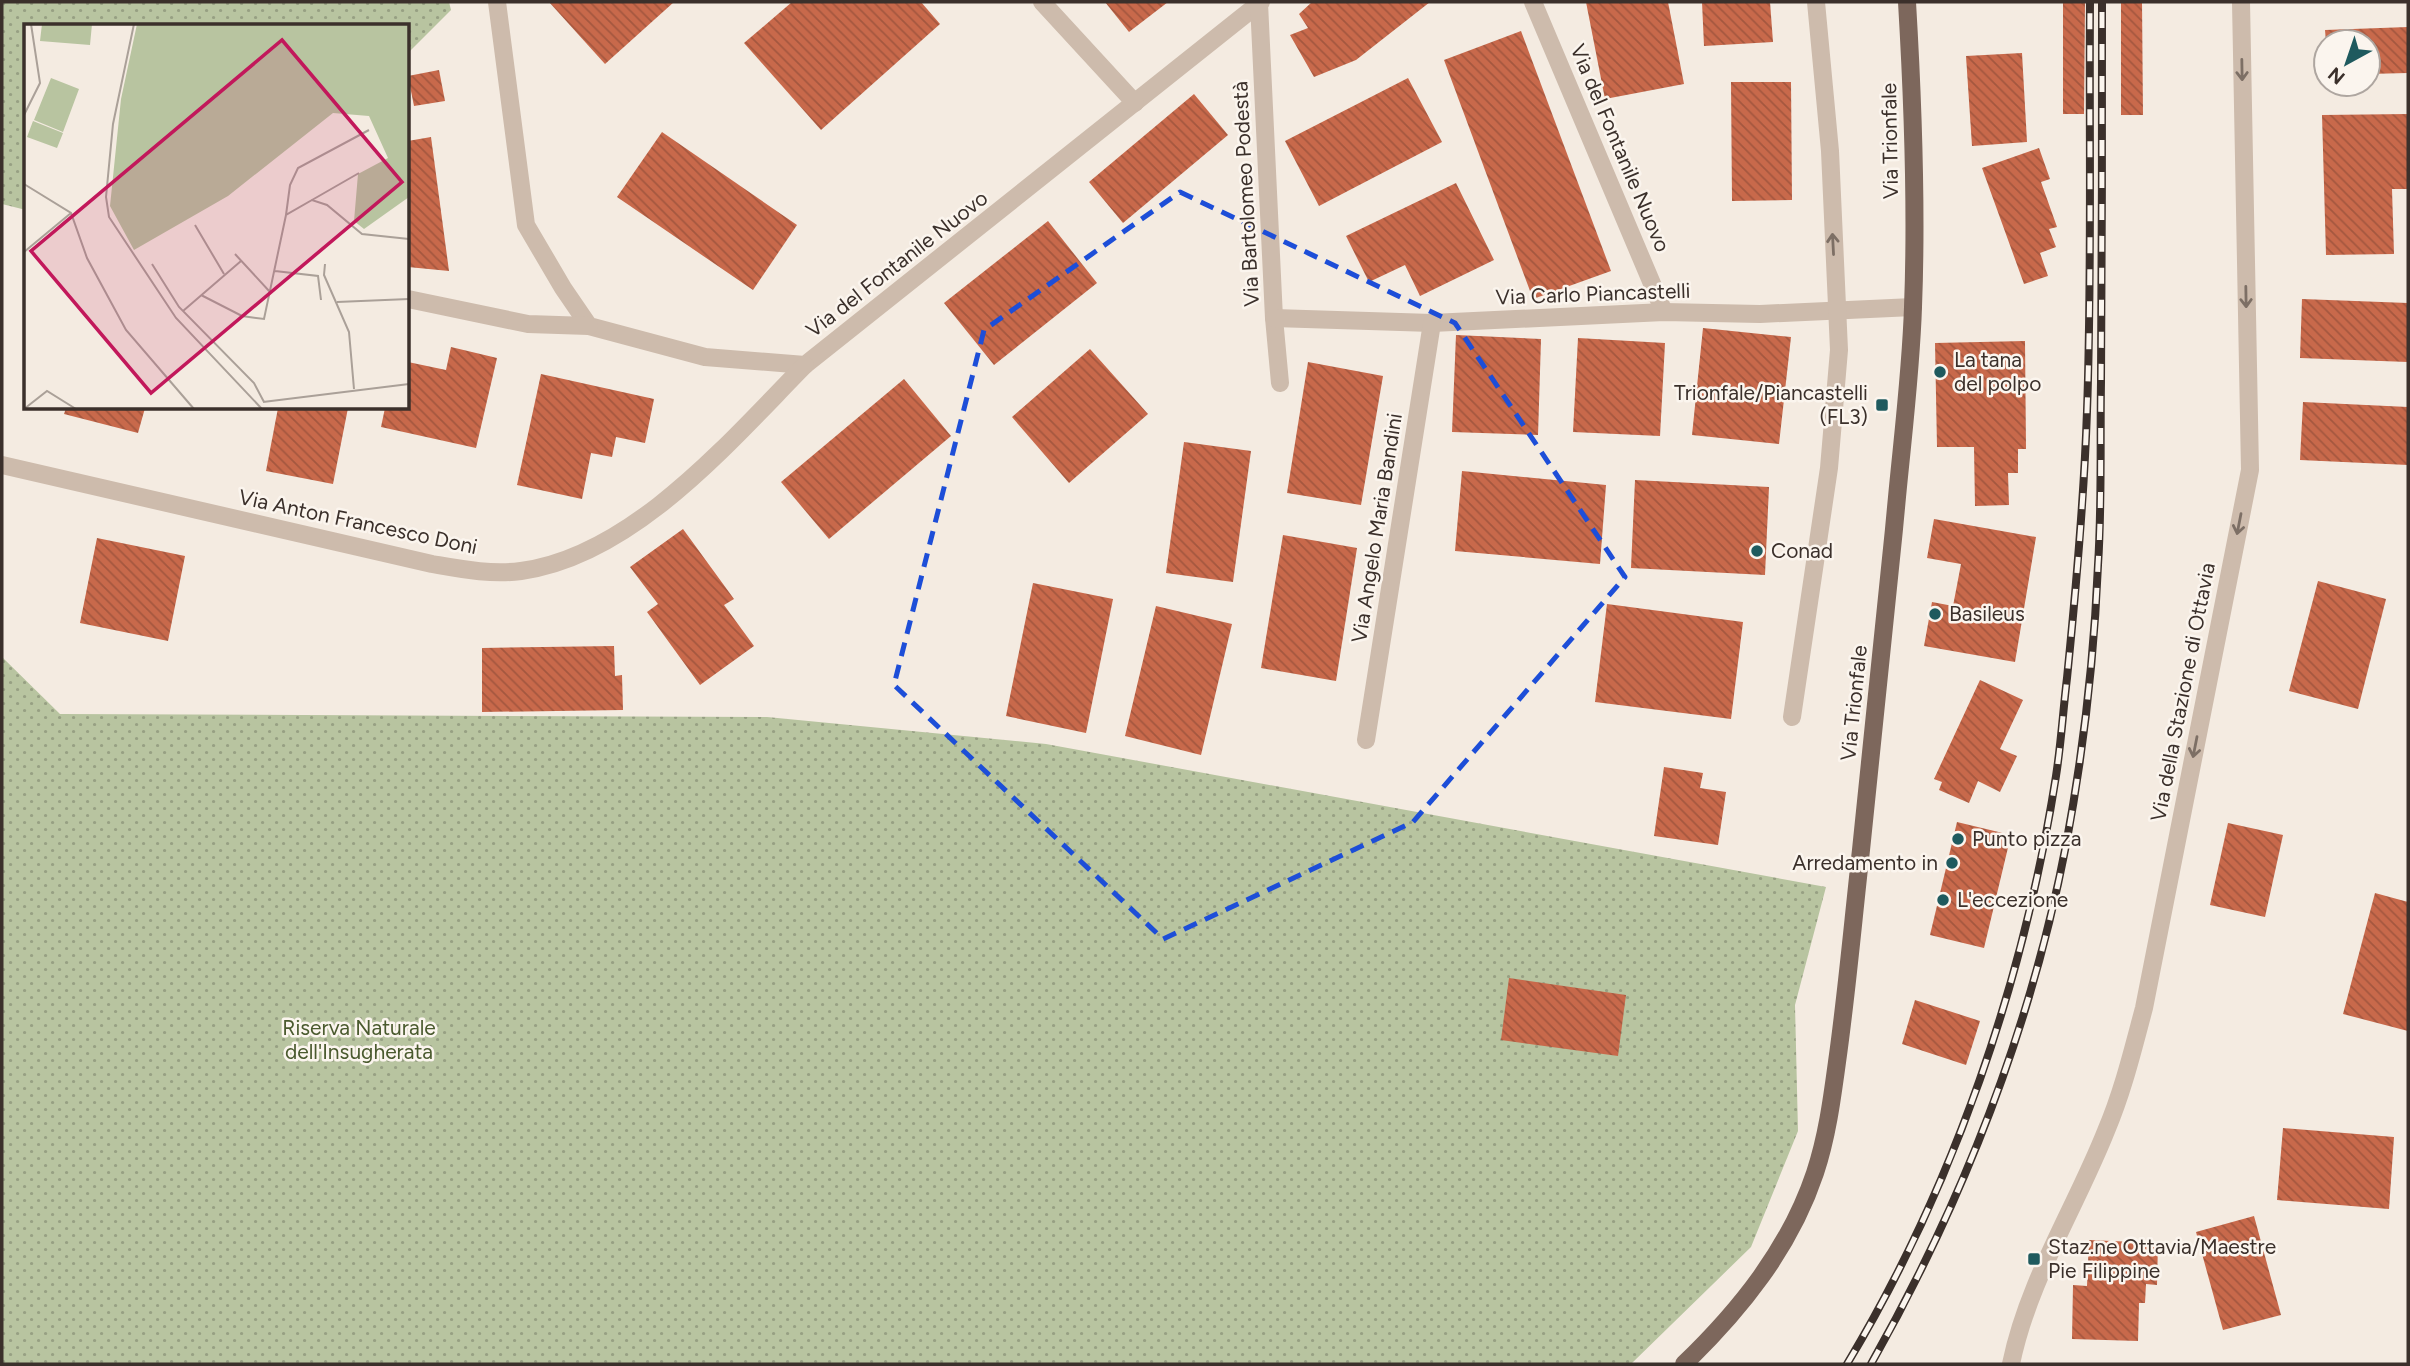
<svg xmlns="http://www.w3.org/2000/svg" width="2410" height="1366" font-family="Figtree,sans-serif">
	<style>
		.park { fill: url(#park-dots) }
		.building { fill: url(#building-back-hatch) }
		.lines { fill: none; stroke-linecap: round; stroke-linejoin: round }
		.minor { stroke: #cdbbac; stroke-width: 18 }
		.major { stroke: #7d675c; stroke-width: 18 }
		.rail-casing { stroke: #3b302b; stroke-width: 8 }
		.rail { stroke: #fbf5ee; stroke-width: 5; stroke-dasharray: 16; stroke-linecap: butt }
		.oneway { stroke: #7d6f65 }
		.marked { fill: none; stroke: #1d4ed8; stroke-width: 5; stroke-dasharray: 14 9; stroke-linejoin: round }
		.poi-dot { fill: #1f5a5e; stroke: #fbf5ee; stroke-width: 2.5 }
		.labels { text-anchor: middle; stroke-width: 5; stroke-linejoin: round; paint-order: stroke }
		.street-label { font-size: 21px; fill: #3b302b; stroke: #fbf5ee }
		.poi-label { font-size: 21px; fill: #3b302b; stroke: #fbf5ee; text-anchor: start }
		.park-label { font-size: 21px; fill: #4a5a2e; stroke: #fbf5ee }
		.inset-road { fill: none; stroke: #aaa098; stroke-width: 2 }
		.view { fill: #c2185b; fill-opacity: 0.15; stroke: #c2185b; stroke-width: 3.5 }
		.inset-edge { fill: none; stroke: #3b302b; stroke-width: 3.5 }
	</style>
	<defs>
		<pattern id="park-dots" width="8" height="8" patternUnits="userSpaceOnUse" patternTransform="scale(1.75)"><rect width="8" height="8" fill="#b8c4a0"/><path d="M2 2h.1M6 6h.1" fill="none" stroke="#97a083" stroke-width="1.8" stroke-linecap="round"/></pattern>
		<pattern id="building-back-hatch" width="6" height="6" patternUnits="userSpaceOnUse" patternTransform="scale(1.75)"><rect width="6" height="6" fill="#c8694b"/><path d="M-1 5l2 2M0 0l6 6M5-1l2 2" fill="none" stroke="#a4573f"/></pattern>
	</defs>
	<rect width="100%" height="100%" fill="#f4ebe1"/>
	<!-- park -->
	<g class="park">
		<polygon points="2,2 449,2 451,10 408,53 408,26 26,26 26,210 2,204"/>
		<polygon points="2,657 60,714 767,717 1046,744 1826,887 1795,1005 1798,1131 1751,1247 1631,1364 2,1364"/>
	</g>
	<!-- building -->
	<g class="building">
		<polygon points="549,2 674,2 605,64"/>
		<polygon points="792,2 921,2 940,24 821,130 744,43"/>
		<polygon points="1105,2 1168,2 1129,32"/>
		<polygon points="1312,2 1430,2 1356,60 1314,77 1290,35 1308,28 1299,14"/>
		<polygon points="1586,2 1668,2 1684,84 1605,99"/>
		<polygon points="1702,2 1770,2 1773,42 1704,46"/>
		<polygon points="2063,2 2085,2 2084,114 2063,114"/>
		<polygon points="2121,2 2142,2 2143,115 2121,115"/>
		<polygon points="2408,27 2408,73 2368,74 2368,42 2326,42 2325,30"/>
		<polygon points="1521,31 1611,271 1533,299 1444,60"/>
		<polygon points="2022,53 2027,142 1972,146 1966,56"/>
		<polygon points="439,70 445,101 414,106 408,76"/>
		<polygon points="1408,78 1442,142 1319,206 1285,141"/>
		<polygon points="1731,82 1791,82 1792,200 1732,201"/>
		<polygon points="1194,94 1228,135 1123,223 1089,182"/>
		<polygon points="2408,114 2408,189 2392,189 2394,254 2326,255 2322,115"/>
		<polygon points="662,132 797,225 753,290 617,197"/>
		<polygon points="431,137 449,271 408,267 408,141"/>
		<polygon points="2039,148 2050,179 2041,182 2057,227 2049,229 2056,247 2040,253 2048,276 2024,284 1982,168"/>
		<polygon points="1456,183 1494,260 1420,296 1405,265 1369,282 1346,236"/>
		<polygon points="1048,221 1097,283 994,365 944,303"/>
		<polygon points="2302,299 2408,303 2408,362 2300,358"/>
		<polygon points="1703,328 1791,337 1779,444 1692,435"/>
		<polygon points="1456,335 1541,339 1538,435 1452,432"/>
		<polygon points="1578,338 1665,343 1660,436 1573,432"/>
		<polygon points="2025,341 2026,449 2018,449 2018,473 2008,473 2009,505 1975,506 1974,447 1937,447 1935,343"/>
		<polygon points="451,347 497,358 476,448 381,427 385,408 408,408 408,362 446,370"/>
		<polygon points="1090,349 1148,414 1069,483 1012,417"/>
		<polygon points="1308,362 1383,376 1361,505 1287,493"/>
		<polygon points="541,374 654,399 645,443 616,437 612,457 591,453 582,499 517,485"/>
		<polygon points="904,379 951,436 829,539 781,482"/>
		<polygon points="2303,402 2408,407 2408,465 2300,460"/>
		<polygon points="66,408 145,408 138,433 64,414"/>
		<polygon points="278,408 348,408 333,484 266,471"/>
		<polygon points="1184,442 1251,451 1233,582 1166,573"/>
		<polygon points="1462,471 1606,485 1600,564 1455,551"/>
		<polygon points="1635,480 1769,487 1765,575 1631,568"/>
		<polygon points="1934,519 2036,537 2015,662 1924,646 1932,602 1953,606 1961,564 1927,558"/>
		<polygon points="683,529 734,599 724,605 754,646 700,685 647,612 658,604 630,567"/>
		<polygon points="1283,535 1357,548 1336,681 1261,668"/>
		<polygon points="97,538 185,556 168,641 80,623"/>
		<polygon points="2318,581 2386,599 2358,709 2289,691"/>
		<polygon points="1033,583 1113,599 1086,733 1006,716"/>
		<polygon points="1607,604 1743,622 1731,719 1595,702"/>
		<polygon points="1156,606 1232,624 1201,755 1125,736"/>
		<polygon points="614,646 615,676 622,675 623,710 482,712 482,648"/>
		<polygon points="1980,680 2023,700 2000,749 2017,756 2000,792 1978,781 1969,803 1939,790 1942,782 1934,779"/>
		<polygon points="1664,767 1703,773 1700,788 1726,792 1718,845 1654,836"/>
		<polygon points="1957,822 2011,835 1984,948 1930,935"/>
		<polygon points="2228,823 2283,835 2265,917 2210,905"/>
		<polygon points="2375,893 2408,902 2408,1031 2343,1014"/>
		<polygon points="1509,978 1626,995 1618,1056 1501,1040"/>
		<polygon points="1915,1000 1980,1021 1966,1065 1902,1044"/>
		<polygon points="2283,1128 2394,1137 2389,1209 2277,1200"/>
		<polygon points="2254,1216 2281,1315 2223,1330 2196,1232"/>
		<polygon points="2089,1240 2158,1243 2157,1285 2146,1284 2145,1303 2139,1303 2138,1341 2072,1339 2073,1285 2087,1286"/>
	</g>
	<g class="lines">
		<!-- minor -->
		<g class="minor">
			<polyline points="497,2 526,225 563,288 589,326 705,357 805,365 1261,2"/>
			<polyline points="1042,2 1135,103"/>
			<polyline points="1533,2 1664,312"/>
			<polyline points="1259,3 1274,318 1280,383"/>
			<polyline points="408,299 528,324 589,326"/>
			<polyline points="1274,318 1432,323 1664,312 1760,314 1913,307"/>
			<path d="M2 465 432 564C461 569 491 575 521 571 633 556 730 441 805 365"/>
			<polyline points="1792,717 1829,468 1839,350 1830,151 1816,2"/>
			<polyline points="1366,740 1432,323"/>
			<path d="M2011 1364C2028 1281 2075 1209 2106 1131 2123 1091 2133 1049 2144 1008L2250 470 2241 2"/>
		</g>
		<!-- major -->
		<path class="major" d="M1684 1364C1740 1310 1790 1248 1815 1173 1827 1137 1832 1099 1837 1062 1847 991 1853 921 1861 850 1874 733 1886 615 1897 497 1903 434 1911 370 1913 307 1917 205 1913 103 1907 2"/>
		<defs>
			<g id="rail">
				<path d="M1847 1364C1954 1186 2024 981 2056 776 2061 744 2063 711 2067 678 2076 589 2084 500 2087 411 2092 275 2089 138 2090 2"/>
				<path d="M1871 1364C1962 1203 2031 1028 2066 845 2083 754 2094 659 2098 565 2102 505 2100 443 2101 382 2102 255 2102 129 2102 2"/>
			</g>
		</defs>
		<!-- rail casing -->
		<use href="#rail" class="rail-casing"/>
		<!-- rail -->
		<use href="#rail" class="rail"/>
	</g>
	<!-- one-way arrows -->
	<defs><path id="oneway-shaft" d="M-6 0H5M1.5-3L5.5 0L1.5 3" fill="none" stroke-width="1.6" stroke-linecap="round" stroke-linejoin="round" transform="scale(1.75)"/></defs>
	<g class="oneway">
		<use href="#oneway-shaft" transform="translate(2242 70) rotate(89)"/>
		<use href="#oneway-shaft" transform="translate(1833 244) rotate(-93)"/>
		<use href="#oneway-shaft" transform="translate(2246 297) rotate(89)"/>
		<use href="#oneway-shaft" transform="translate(2239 524) rotate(101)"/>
		<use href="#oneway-shaft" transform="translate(2195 747) rotate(101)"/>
	</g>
	<!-- marked area -->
	<path class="marked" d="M1180 192 1455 323 1625 577 1413 822 1163 939 894 685 984 330Z"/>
	<!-- markers -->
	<g class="poi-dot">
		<circle cx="1940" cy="372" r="7"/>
		<rect x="1875" y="398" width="14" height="14" rx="3.5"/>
		<circle cx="1757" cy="551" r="7"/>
		<circle cx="1935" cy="614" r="7"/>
		<circle cx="1958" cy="839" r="7"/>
		<circle cx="1952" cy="863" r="7"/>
		<circle cx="1943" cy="900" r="7"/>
		<rect x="2027" y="1252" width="14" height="14" rx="3.5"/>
	</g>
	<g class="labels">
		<!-- street labels -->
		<g class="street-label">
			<text transform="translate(1890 141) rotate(-91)" y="7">Via Trionfale</text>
			<text transform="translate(1620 148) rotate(67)" y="7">Via del Fontanile Nuovo</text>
			<text transform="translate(1246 194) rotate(-93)" y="7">Via Bartolomeo Podestà</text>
			<text transform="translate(897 264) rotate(-38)" y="7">Via del Fontanile Nuovo</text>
			<text transform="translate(1593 294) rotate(-2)" y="7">Via Carlo Piancastelli</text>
			<text transform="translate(358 522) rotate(12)" y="7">Via Anton Francesco Doni</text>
			<text transform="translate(1377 528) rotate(-81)" y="7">Via Angelo Maria Bandini</text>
			<text transform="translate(2183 692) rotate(-79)" y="7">Via della Stazione di Ottavia</text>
			<text transform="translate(1854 703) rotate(-84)" y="7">Via Trionfale</text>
		</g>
		<!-- poi labels -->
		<g class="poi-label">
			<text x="1954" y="367">La tana<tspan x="1954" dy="24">del polpo</tspan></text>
			<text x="1868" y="400" text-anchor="end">Trionfale/Piancastelli<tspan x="1868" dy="24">(FL3)</tspan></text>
			<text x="1771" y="558">Conad</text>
			<text x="1949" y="621">Basileus</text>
			<text x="1972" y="846">Punto pizza</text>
			<text x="1938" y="870" text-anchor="end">Arredamento in</text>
			<text x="1957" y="907">L'eccezione</text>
			<text x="2048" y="1254">Staz.ne Ottavia/Maestre<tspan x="2048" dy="24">Pie Filippine</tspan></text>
		</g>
		<!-- park labels -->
		<g class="park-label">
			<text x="359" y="1035">Riserva Naturale<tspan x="359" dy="24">dell'Insugherata</tspan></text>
		</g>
	</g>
	<!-- overview -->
	<g transform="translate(24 24)">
		<rect width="385" height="385" fill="#f4ebe1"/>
		<path d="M113 0H385V173L340 205 330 197 334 150 364 134 345 92 309 89 204 172 110 226 86 182 97 75Z" fill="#b8c4a0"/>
		<path d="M18 0H68L66 21 16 17ZM27 54 55 65 39 108 10 96ZM9 97 39 109 33 124 3 113Z" fill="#b8c4a0"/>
		<path class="inset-road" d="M110 0 89 100 82 173 85 193 152 294 238 385M0 91 16 59 7 0M0 160 47 189 63 234 102 306 170 385M288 176 335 149M262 191 266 161 274 144 345 106M171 201 200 250M0 228 47 189M211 230 246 268M128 240 155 283 230 359 240 378M301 240 300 251 325 308 330 365M251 247 294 252 297 276M177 271 218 292 240 295 262 191 288 176 303 181 338 210 385 215M313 278 385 275M159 287 217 237M239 378 385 360M0 385 23 367 52 385"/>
		<path class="view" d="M258 16 378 158 127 369 7 227Z"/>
		<rect width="385" height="385" class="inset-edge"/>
	</g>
	<!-- border -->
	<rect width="2410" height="1366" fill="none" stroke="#3b302b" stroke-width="7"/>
	<!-- north arrow -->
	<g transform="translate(2347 63) rotate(220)"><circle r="33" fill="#fbf5ee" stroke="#aea6a0" stroke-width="2"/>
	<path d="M0-5L12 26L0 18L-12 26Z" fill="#1f5a5e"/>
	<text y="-10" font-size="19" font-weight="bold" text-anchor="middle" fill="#3b302b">N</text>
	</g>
</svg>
